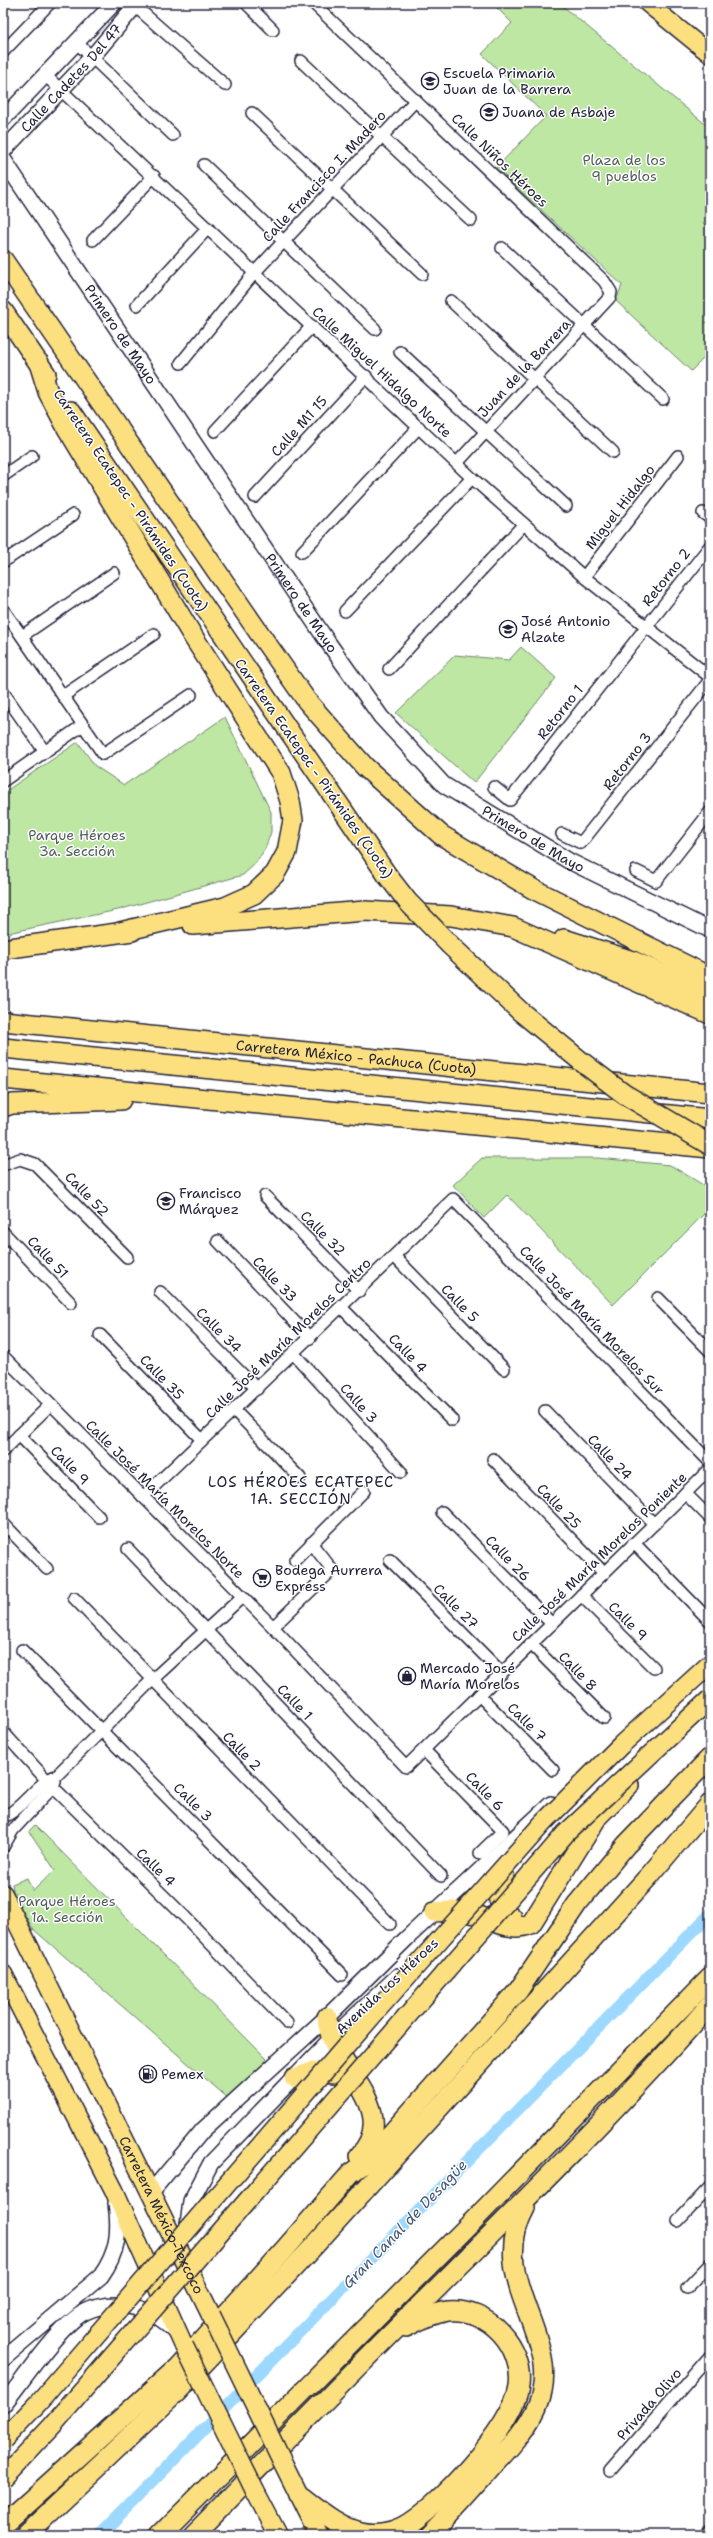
<svg xmlns="http://www.w3.org/2000/svg" width="713" height="2538" font-family="'Shantell Sans',sans-serif">
	<style>
		.green { fill: #bee7a3; stroke: #70846f }
		.lines { fill: none; stroke-linecap: round; stroke-linejoin: round }
		.canal { stroke: #9dd8fe; stroke-width: 12 }
		.minor-casing { stroke: #22223b; stroke-width: 14 }
		.secondary-casing { stroke: #22223b; stroke-width: 18 }
		.primary-casing { stroke: #22223b; stroke-width: 20 }
		.trunk-casing { stroke: #22223b; stroke-width: 21 }
		.motorway-casing { stroke: #22223b; stroke-width: 22 }
		.minor { stroke: #fff; stroke-width: 11 }
		.secondary { stroke: #fff; stroke-width: 15 }
		.primary { stroke: #fce080; stroke-width: 17 }
		.trunk { stroke: #fce080; stroke-width: 18 }
		.motorway { stroke: #fce080; stroke-width: 19 }
		.trunk-bridge-casing { stroke: #22223b; stroke-width: 21; stroke-linecap: butt }
		.motorway-bridge-casing { stroke: #22223b; stroke-width: 22; stroke-linecap: butt }
		.trunk-bridge { stroke: #fce080; stroke-width: 18 }
		.motorway-bridge { stroke: #fce080; stroke-width: 19 }
		.labels { text-anchor: middle; stroke-width: 3; stroke-linejoin: round; paint-order: stroke }
		.poi-label { font-size: 14px; fill: #22223b; stroke: #fff; text-anchor: start }
		.street-label { font-size: 14px; fill: #22223b; stroke: #fff }
		.park-label { font-size: 14px; fill: #515d5a; stroke: #fff }
		.neighbourhood-label { font-size: 15px; letter-spacing: 1px; fill: #22223b; stroke: #fff }
		.water-label { font-size: 15px; font-style: italic; fill: #475976; stroke: #fff }
	</style>
	<rect width="100%" height="100%" fill="#fff"/>
	<filter id="ink" filterUnits="userSpaceOnUse"><feTurbulence type="fractalNoise" baseFrequency=".025" numOctaves="2"/><feDisplacementMap in="SourceGraphic" scale="8" xChannelSelector="R" yChannelSelector="G"/><feConvolveMatrix kernelMatrix="1 2 1 2 8 2 1 2 1" color-interpolation-filters="sRGB"/></filter>
	<g filter="url(#ink)">
		<!-- green -->
		<g class="green">
			<polygon points="492,3 559,3 710,128 710,214 703,223 710,229 710,352 691,371 616,301 622,285 496,168 546,116 482,54 512,23"/>
			<polygon points="521,647 556,678 474,783 396,713 455,655 509,660"/>
			<polygon points="225,717 271,812 271,832 265,849 255,864 243,875 118,910 3,934 3,793 78,742 95,766 124,785"/>
			<polygon points="482,1158 598,1158 670,1165 710,1189 710,1208 613,1305 507,1195 484,1218 453,1185"/>
			<polygon points="35,1825 270,2062 229,2099 33,1929 14,1896 12,1884 27,1878 33,1891 55,1870 29,1831"/>
		</g>
		<g class="lines">
			<!-- canal -->
			<polyline class="canal" points="100,2535 710,1914"/>
			<defs>
				<g id="minor">
					<polyline points="136,3 135,6 225,85"/>
					<polyline points="246,3 273,30"/>
					<polyline points="313,3 604,281 611,292 610,297 457,463"/>
					<polyline points="76,42 173,135"/>
					<polyline points="3,52 50,3"/>
					<polyline points="301,61 471,220"/>
					<polyline points="45,75 472,478 584,577 710,677"/>
					<polyline points="252,113 422,274"/>
					<polyline points="204,165 375,329"/>
					<polyline points="93,240 154,176"/>
					<polyline points="502,248 663,399"/>
					<polyline points="451,301 613,452"/>
					<polyline points="137,305 208,228"/>
					<polyline points="400,352 566,506"/>
					<polyline points="181,363 255,272 416,100"/>
					<polyline points="215,431 312,326"/>
					<polyline points="3,476 32,456"/>
					<polyline points="255,497 366,376"/>
					<polyline points="703,513 710,518"/>
					<polyline points="302,552 419,427"/>
					<polyline points="3,562 73,515"/>
					<polyline points="584,577 678,456"/>
					<polyline points="3,609 103,754 191,695"/>
					<polyline points="345,611 472,478"/>
					<polyline points="22,636 114,573"/>
					<polyline points="389,669 524,524"/>
					<polyline points="3,692 45,752"/>
					<polyline points="63,696 154,634"/>
					<polyline points="3,781 83,725"/>
					<polyline points="494,787 510,800 710,546"/>
					<polyline points="562,834 581,843 710,680"/>
					<polyline points="636,871 656,881 710,812"/>
					<polyline points="3,1165 20,1159 35,1164 127,1257"/>
					<polyline points="265,1196 359,1291"/>
					<polyline points="3,1232 71,1303"/>
					<polyline points="218,1241 310,1338"/>
					<polyline points="395,1257 504,1369"/>
					<polyline points="160,1292 257,1389"/>
					<polyline points="658,1298 710,1351"/>
					<polyline points="342,1308 452,1420"/>
					<polyline points="100,1335 202,1440"/>
					<polyline points="294,1354 401,1472"/>
					<polyline points="3,1356 273,1627 406,1767 710,1469"/>
					<polyline points="234,1410 300,1478"/>
					<polyline points="545,1411 654,1524"/>
					<polyline points="19,1435 99,1517"/>
					<polyline points="3,1451 50,1405"/>
					<polyline points="493,1459 604,1573"/>
					<polyline points="685,1493 710,1518"/>
					<polyline points="143,1497 453,1199 710,1462"/>
					<polyline points="442,1512 552,1624"/>
					<polyline points="3,1523 47,1569"/>
					<polyline points="634,1543 710,1621"/>
					<polyline points="128,1549 441,1876"/>
					<polyline points="295,1560 364,1491"/>
					<polyline points="390,1560 502,1673"/>
					<polyline points="581,1595 654,1668"/>
					<polyline points="74,1598 390,1924"/>
					<polyline points="273,1627 328,1574 331,1568 311,1543"/>
					<polyline points="531,1644 604,1718"/>
					<polyline points="22,1650 342,1975"/>
					<polyline points="479,1695 553,1770"/>
					<polyline points="3,1732 53,1787 185,1917 287,2023"/>
					<polyline points="424,1750 503,1831 480,1853"/>
					<path d="M3 1817C22 1810 34 1785 57 1775L152 1680 242 1597"/>
					<polyline points="3,1847 13,1830 53,1787 55,1781"/>
					<polyline points="678,2221 710,2187"/>
					<polyline points="687,2288 710,2264"/>
					<polyline points="610,2471 710,2356"/>
					<polyline points="707,2535 710,2529"/>
				</g>
				<g id="secondary">
					<polyline points="3,119 114,3"/>
					<path id="s1" d="M3 151 92 57 135 6 131 3"/>
					<path id="s2" d="M3 159 327 641 381 717 444 785 569 861 710 930"/>
					<polyline points="152,2191 203,2130 327,2017 407,1938 551,1804"/>
					<polyline points="187,2233 191,2201 211,2163 331,2039 398,1976"/>
					<path d="M3 2359 101 2276C118 2252 120 2232 116 2203"/>
					<path d="M3 2405C22 2382 61 2323 85 2312 99 2305 113 2304 127 2306 146 2308 164 2319 177 2333"/>
				</g>
				<polyline id="primary" points="647,3 710,54"/>
				<g id="trunk">
					<path id="s3" d="M3 1894 211 2315"/>
					<polyline points="3,1974 114,2190 184,2346"/>
					<polyline points="283,2463 319,2535"/>
					<polyline points="255,2491 278,2535"/>
				</g>
				<g id="motorway">
					<polyline points="3,260 264,640 307,701 365,767 441,835 533,889 710,977"/>
					<polyline points="3,311 46,374"/>
					<polyline points="39,363 48,392 67,428 194,638 281,773 290,801 293,820 287,852 275,874 254,894 225,907 120,932"/>
					<polyline points="71,411 387,875"/>
					<polyline points="193,925 365,911 451,916 513,927 710,1014"/>
					<polyline points="564,939 633,961 710,995"/>
					<polyline points="450,945 521,1012 582,1062"/>
					<polyline points="3,949 132,931"/>
					<path id="s4" d="M3 1021 710 1093"/>
					<polyline points="3,1048 710,1119"/>
					<polyline points="3,1079 710,1148"/>
					<polyline points="3,1107 12,1104 121,1100"/>
					<path d="M504 1875C495 1892 496 1906 512 1917"/>
					<path d="M434 1912C445 1911 455 1910 466 1912 488 1916 508 1934 531 1924L598 1816 629 1785"/>
					<path d="M327 2017C329 2067 404 2108 359 2156"/>
					<polyline points="294,2078 312,2072 337,2073"/>
					<path d="M299 2495C317 2508 338 2527 361 2532 374 2535 390 2533 402 2527 437 2509 514 2425 519 2386 524 2347 488 2307 448 2311 433 2313 419 2320 406 2327"/>
					<polyline points="3,2525 178,2367 285,2249 351,2173 365,2163 518,1991 577,1904 626,1845 710,1758"/>
					<polyline points="25,2535 177,2392 314,2246 650,1875 710,1804"/>
					<polyline points="160,2535 474,2220 710,1978"/>
					<path d="M193 2535C258 2469 323 2402 389 2336 498 2227 608 2120 710 2005"/>
					<path d="M429 2535C451 2514 471 2491 491 2468 508 2449 527 2430 537 2407 567 2338 484 2283 525 2208"/>
				</g>
			</defs>
			<!-- minor casing -->
			<use href="#minor" class="minor-casing"/>
			<!-- secondary casing -->
			<use href="#secondary" class="secondary-casing"/>
			<!-- primary casing -->
			<use href="#primary" class="primary-casing"/>
			<!-- trunk casing -->
			<use href="#trunk" class="trunk-casing"/>
			<!-- motorway casing -->
			<use href="#motorway" class="motorway-casing"/>
			<!-- minor -->
			<use href="#minor" class="minor"/>
			<!-- secondary -->
			<use href="#secondary" class="secondary"/>
			<!-- primary -->
			<use href="#primary" class="primary"/>
			<!-- trunk -->
			<use href="#trunk" class="trunk"/>
			<!-- motorway -->
			<use href="#motorway" class="motorway"/>
			<defs>
				<g id="trunk-bridge">
					<polyline points="211,2315 283,2463"/>
					<polyline points="184,2346 255,2491"/>
					<polyline points="3,2440 39,2402 379,2008 543,1823 621,1745 710,1664"/>
					<polyline points="3,2478 52,2426 566,1833 710,1699"/>
				</g>
				<g id="motorway-bridge">
					<polyline points="387,875 408,902 450,945"/>
					<polyline points="582,1062 624,1094 710,1145"/>
				</g>
			</defs>
			<!-- trunk-bridge casing -->
			<use href="#trunk-bridge" class="trunk-bridge-casing"/>
			<!-- motorway-bridge casing -->
			<use href="#motorway-bridge" class="motorway-bridge-casing"/>
			<!-- trunk-bridge -->
			<use href="#trunk-bridge" class="trunk-bridge"/>
			<!-- motorway-bridge -->
			<use href="#motorway-bridge" class="motorway-bridge"/>
		</g>
	</g>
	<!-- icons -->
	<defs>
		<symbol id="school-ring" viewBox="-11 -11 22 22"><circle r="9.5" fill="#fff" stroke="#22223b" stroke-width="1.5"/><path d="M0-5L7-2L0 1L-7-2ZM-4 1L0 2.5L4 1V4Q0 6-4 4Z" fill="#22223b"/></symbol>
		<symbol id="supermarket-ring" viewBox="-11 -11 22 22"><circle r="9.5" fill="#fff" stroke="#22223b" stroke-width="1.5"/><path d="M-6-5.5h2.5l.6 2H6L4.5 2H-2.5L-4.4-4H-6ZM-1.5 3.2a1.3 1.3 0 1 0 .1 0ZM3 3.2a1.3 1.3 0 1 0 .1 0Z" fill="#22223b"/></symbol>
		<symbol id="shop-ring" viewBox="-11 -11 22 22"><circle r="9.5" fill="#fff" stroke="#22223b" stroke-width="1.5"/><path d="M-5-2.5h2.3a2.7 3.5 0 0 1 5.4 0H5L5.5 6h-11ZM-1.5-2.5h3a1.5 2.3 0 0 0-3 0Z" fill="#22223b"/></symbol>
		<symbol id="fuel-ring" viewBox="-11 -11 22 22"><circle r="9.5" fill="#fff" stroke="#22223b" stroke-width="1.5"/><path d="M-5.5-6h7V0h2V4h1.3V-2.5L3-4.5l.8-.8L6-3V5H2.5V1h-1V6h-7ZM-4.2-4.7v3.2H.2V-4.7Z" fill="#22223b"/></symbol>
	</defs>
	<g fill-rule="evenodd">
		<use href="#school-ring" x="420" y="71" width="20" height="20"/>
		<use href="#school-ring" x="479" y="102" width="20" height="20"/>
		<use href="#school-ring" x="498" y="619" width="20" height="20"/>
		<use href="#school-ring" x="156" y="1191" width="20" height="20"/>
		<use href="#supermarket-ring" x="252" y="1568" width="20" height="20"/>
		<use href="#shop-ring" x="397" y="1666" width="20" height="20"/>
		<use href="#fuel-ring" x="138" y="2064" width="20" height="20"/>
	</g>
	<g class="labels">
		<!-- poi labels -->
		<g class="poi-label">
			<text x="443" y="78">Escuela Primaria<tspan x="443" dy="16">Juan de la Barrera</tspan></text>
			<text x="502" y="117">Juana de Asbaje</text>
			<text x="521" y="626">José Antonio<tspan x="521" dy="16">Alzate</tspan></text>
			<text x="179" y="1198">Francisco<tspan x="179" dy="16">Márquez</tspan></text>
			<text x="275" y="1575">Bodega Aurrera<tspan x="275" dy="16">Express</tspan></text>
			<text x="420" y="1673">Mercado José<tspan x="420" dy="16">María Morelos</tspan></text>
			<text x="161" y="2079">Pemex</text>
		</g>
		<!-- street labels -->
		<g class="street-label">
			<text dy="5" stroke="none"><textPath href="#s1" startOffset="100">Calle Cadetes Del 47</textPath></text>
			<text transform="translate(500 160) rotate(44)" y="5">Calle Niños Héroes</text>
			<text transform="translate(324 176) rotate(-47)" y="5">Calle Francisco I. Madero</text>
			<text dy="5" stroke="none"><textPath href="#s2" startOffset="211">Primero de Mayo</textPath></text>
			<text transform="translate(524 368) rotate(-47)" y="5">Juan de la Barrera</text>
			<text transform="translate(382 372) rotate(43)" y="5">Calle Miguel Hidalgo Norte</text>
			<text transform="translate(299 426) rotate(-48)" y="5">Calle M1 15</text>
			<text transform="translate(131 500) rotate(56)" y="5">Carretera Ecatepec - Pirámides (Cuota)</text>
			<text transform="translate(620 507) rotate(-52)" y="5">Miguel Hidalgo</text>
			<text transform="translate(666 577) rotate(-52)" y="5">Retorno 2</text>
			<text dy="5" stroke="none"><textPath href="#s2" startOffset="535">Primero de Mayo</textPath></text>
			<text transform="translate(560 712) rotate(-52)" y="5">Retorno 1</text>
			<text transform="translate(627 761) rotate(-52)" y="5">Retorno 3</text>
			<text transform="translate(314 768) rotate(55)" y="5">Carretera Ecatepec - Pirámides (Cuota)</text>
			<text dy="5" stroke="none"><textPath href="#s2" startOffset="871">Primero de Mayo</textPath></text>
			<text dy="5" stroke="none"><textPath href="#s4" startOffset="355">Carretera México - Pachuca (Cuota)</textPath></text>
			<text transform="translate(87 1194) rotate(46)" y="5">Calle 52</text>
			<text transform="translate(323 1233) rotate(45)" y="5">Calle 32</text>
			<text transform="translate(48 1257) rotate(46)" y="5">Calle 51</text>
			<text transform="translate(275 1279) rotate(46)" y="5">Calle 33</text>
			<text transform="translate(460 1303) rotate(46)" y="5">Calle 5</text>
			<text transform="translate(592 1320) rotate(46)" y="5">Calle José María Morelos Sur</text>
			<text transform="translate(219 1330) rotate(45)" y="5">Calle 34</text>
			<text transform="translate(288 1338) rotate(-44)" y="5">Calle José María Morelos Centro</text>
			<text transform="translate(408 1353) rotate(46)" y="5">Calle 4</text>
			<text transform="translate(162 1377) rotate(46)" y="5">Calle 35</text>
			<text transform="translate(359 1403) rotate(48)" y="5">Calle 3</text>
			<text transform="translate(610 1457) rotate(46)" y="5">Calle 24</text>
			<text transform="translate(70 1465) rotate(46)" y="5">Calle 9</text>
			<text transform="translate(165 1499) rotate(45)" y="5">Calle José María Morelos Norte</text>
			<text transform="translate(559 1506) rotate(46)" y="5">Calle 25</text>
			<text transform="translate(599 1557) rotate(-44)" y="5">Calle José María Morelos Poniente</text>
			<text transform="translate(508 1558) rotate(46)" y="5">Calle 26</text>
			<text transform="translate(456 1606) rotate(45)" y="5">Calle 27</text>
			<text transform="translate(628 1621) rotate(45)" y="5">Calle 9</text>
			<text transform="translate(578 1671) rotate(46)" y="5">Calle 8</text>
			<text transform="translate(295 1702) rotate(46)" y="5">Calle 1</text>
			<text transform="translate(527 1722) rotate(45)" y="5">Calle 7</text>
			<text transform="translate(242 1751) rotate(46)" y="5">Calle 2</text>
			<text transform="translate(485 1791) rotate(46)" y="5">Calle 6</text>
			<text transform="translate(193 1802) rotate(45)" y="5">Calle 3</text>
			<text transform="translate(156 1867) rotate(44)" y="5">Calle 4</text>
			<text transform="translate(387 1986) rotate(-43)" y="5">Avenida Los Héroes</text>
			<text dy="5" stroke="none"><textPath href="#s3" startOffset="358">Carretera México-Texcoco</textPath></text>
			<text transform="translate(649 2404) rotate(-49)" y="5">Privada Olivo</text>
		</g>
		<!-- park labels -->
		<g class="park-label">
			<text x="624" y="165">Plaza de los<tspan x="624" dy="16">9 pueblos</tspan></text>
			<text x="77" y="840">Parque Héroes<tspan x="77" dy="16">3a. Sección</tspan></text>
			<text x="67" y="1906">Parque Héroes<tspan x="67" dy="16">1a. Sección</tspan></text>
		</g>
		<!-- neighbourhood labels -->
		<g class="neighbourhood-label">
			<text x="301" y="1487">LOS HÉROES ECATEPEC<tspan x="301" dy="17">1A. SECCIÓN</tspan></text>
		</g>
		<!-- water labels -->
		<g class="water-label">
			<text transform="translate(405 2224) rotate(-46)" y="5">Gran Canal de Desagüe</text>
		</g>
	</g>
	<!-- margin -->
	<rect width="713" height="2538" fill="none" stroke="#fff" stroke-width="16"/>
	<rect x="8" y="8" width="697" height="2522" fill="none" stroke="#22223b" stroke-width="1.5" filter="url(#ink)"/>
</svg>
